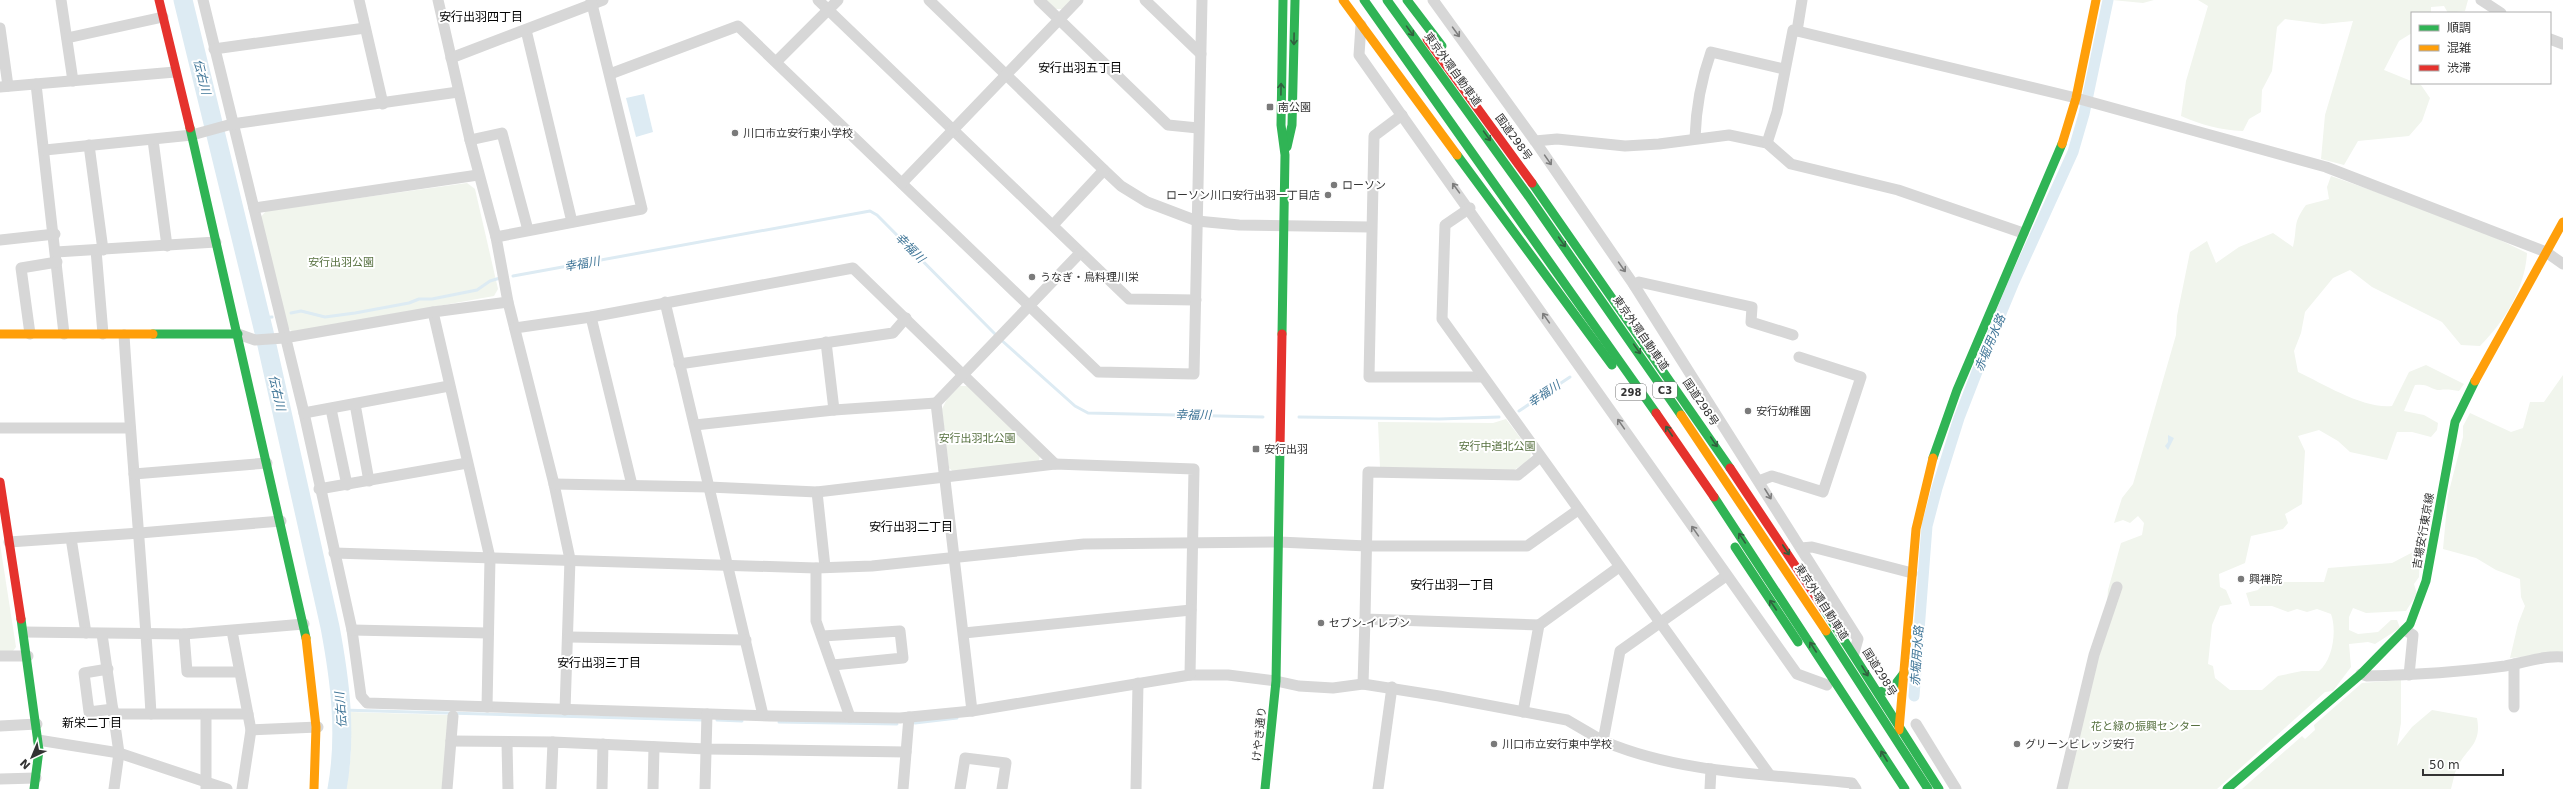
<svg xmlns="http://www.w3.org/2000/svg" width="2563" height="789" font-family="'DejaVu Sans','Noto Sans JP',sans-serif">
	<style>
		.green { fill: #f1f5ed }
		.water { fill: #ddebf3 }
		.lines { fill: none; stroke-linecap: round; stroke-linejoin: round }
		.stream { stroke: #ddebf3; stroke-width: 3 }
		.canal { stroke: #ddebf3; stroke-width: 11 }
		.river { stroke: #ddebf3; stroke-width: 19 }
		.street { stroke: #d7d7d7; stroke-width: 11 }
		.fast { stroke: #30b455; stroke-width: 9 }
		.slow { stroke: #ff9f0a; stroke-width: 9 }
		.jam { stroke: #e5322d; stroke-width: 9 }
		.fast-bridge { stroke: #30b455; stroke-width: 9 }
		.slow-bridge { stroke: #ff9f0a; stroke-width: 9 }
		.jam-bridge { stroke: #e5322d; stroke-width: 9 }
		.oneway { stroke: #32603f }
		.oneway2 { stroke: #7d7d7d }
		.poi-dot { fill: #7a7a7a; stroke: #fff; stroke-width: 1.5 }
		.labels { text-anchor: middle; stroke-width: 4; stroke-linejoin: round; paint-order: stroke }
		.shield { fill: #fff; stroke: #707070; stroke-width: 1 }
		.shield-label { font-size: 10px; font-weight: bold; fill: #333 }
		.street-label { font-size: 11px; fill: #333; stroke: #fff }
		.poi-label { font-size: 11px; fill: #333; stroke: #fff; text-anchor: start }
		.park-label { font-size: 11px; fill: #56703f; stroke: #fff }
		.neighbourhood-label { font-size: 12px; fill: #000; stroke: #fff }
		.water-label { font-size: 12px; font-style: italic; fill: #3f7597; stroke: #fff }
	</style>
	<rect width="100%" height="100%" fill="#fff"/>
	<!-- green -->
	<g class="green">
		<polygon points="1045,0 1072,0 1063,9 1055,9"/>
		<polygon points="2112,0 2154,0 2143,3"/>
		<path d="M2198 0H2468L2465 11 2448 13 2444 6 2431 7V13H2412V33L2399 41 2384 70 2421 85 2430 98 2422 121 2409 136 2358 141 2344 165 2321 159 2325 115 2353 21 2323 24 2285 19 2277 27 2272 71 2262 90 2261 112 2249 119 2243 131C2220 130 2202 125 2181 116L2186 81 2208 6Z"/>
		<path d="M2331 176 2467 224 2527 253C2525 288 2505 321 2480 346L2461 345 2442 322 2372 287 2350 270 2333 278 2305 312 2301 333 2294 351 2298 372C2324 384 2363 409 2392 406L2409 372 2426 365 2464 384 2459 391C2452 390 2447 389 2440 390 2431 390 2429 383 2415 385L2404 411 2424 415 2438 423 2437 430 2431 437 2412 432H2397L2387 460 2350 452 2338 441 2319 430 2298 436 2305 451 2302 504 2285 514 2288 523 2283 529 2251 536 2245 563 2219 574 2220 587 2226 590 2232 604 2220 606 2212 625 2208 664 2213 666 2215 678 2230 690H2262L2278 676 2302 671H2319C2333 660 2337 630 2331 614L2317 609 2307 612 2297 609 2288 612 2272 606H2250L2246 593 2258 590 2265 582H2324L2328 568 2392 563 2413 552 2420 555 2419 577 2414 584 2417 594 2406 611 2366 613 2353 608 2349 617V630L2358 634 2378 632 2391 620H2397L2400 628 2375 644 2368 642 2349 644 2351 667 2333 691 2325 692 2217 789H2065L2091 682 2104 640 2108 590 2121 543 2142 535 2144 523 2138 516 2130 523 2123 520 2114 523 2122 498 2133 484 2176 335 2177 316 2190 252 2207 241 2216 263 2239 247 2273 233 2293 247C2298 226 2292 224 2306 205L2329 199 2327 187Z"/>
		<polygon points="467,183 475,189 498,289 494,296 293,332 285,326 260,218 266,211"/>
		<polygon points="2563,375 2563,653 2510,658 2518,624 2525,606 2521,597 2520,579 2496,570 2476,558 2443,549 2448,495 2463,437 2463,426 2470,413 2511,432 2523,428 2530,402 2544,402"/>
		<polygon points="960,386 968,386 1040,456 1038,464 955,473 949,468 942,409 947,399"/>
		<polygon points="1506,419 1531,452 1530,460 1514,470 1380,468 1378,422 1493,423"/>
		<polygon points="0,544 16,647 13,651 0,651"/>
		<path d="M2401 680V723L2397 746 2412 727 2432 710 2477 718C2482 745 2467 747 2457 768 2454 774 2453 782 2451 789H2242L2302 736 2305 739 2315 730 2314 725 2362 683Z"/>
		<path d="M349 712 448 715 443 789H346C351 763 353 739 349 712Z"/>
	</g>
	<!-- water -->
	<g class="water">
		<polygon points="644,94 653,132 636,137 626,98"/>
		<polygon points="2168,435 2174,438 2168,450 2165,446 2168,442"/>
	</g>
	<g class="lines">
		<!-- stream -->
		<g class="stream">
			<polyline points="513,276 870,211 877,215 999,338 1075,406 1088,413 1263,417"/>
			<polyline points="291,313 301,311 325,317 355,313 409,303 419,299 432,299 477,290 490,281 500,278"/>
			<polyline points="259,318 272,317"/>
			<polyline points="1519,411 1570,377"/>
			<polyline points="1299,417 1439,419 1499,417"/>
			<polyline points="341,710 702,720"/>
			<polyline points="717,720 742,721"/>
			<polyline points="779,722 897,724"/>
			<polyline points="915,723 957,718"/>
		</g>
		<!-- canal -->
		<polyline class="canal" points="1914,696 1927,526 1937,488 1959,418 1980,364 2014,282 2073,152 2084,114 2108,0"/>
		<!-- river -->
		<path class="river" d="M183 0 264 332 330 627C340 680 347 735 337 789"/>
		<!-- street -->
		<g class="street">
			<polyline points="61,0 73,81"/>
			<polyline points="203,0 304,413 352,630 361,696 367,703 770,716 900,718 972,711 1190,675 1228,675 1276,681 1299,686 1333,688 1363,684 1439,696 1567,720 1603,741 1620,651 1726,576"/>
			<polyline points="359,0 383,104"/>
			<polyline points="438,0 470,140 496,237 508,302 554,484 570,559 565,710"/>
			<polyline points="818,0 1129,299 1196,300"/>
			<polyline points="929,0 1104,170 1121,186 1147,202 1197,221 1239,225 1370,227"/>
			<polyline points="1039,0 1168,125 1198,128"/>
			<polyline points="1145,0 1201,54"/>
			<polyline points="1433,0 1535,141 1634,285 1858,639 1854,653"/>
			<polyline points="2481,0 2501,13"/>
			<polyline points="1361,25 1359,55 1797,674 1827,685"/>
			<polyline points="0,28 8,86"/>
			<polyline points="526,30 572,222"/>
			<polyline points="1797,31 2076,98 2326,167 2546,252 2563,264"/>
			<polyline points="67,38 163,17"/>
			<polyline points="2550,39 2563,44"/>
			<polyline points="214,49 365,28"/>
			<polyline points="451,58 603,0"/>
			<polyline points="777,61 838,0"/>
			<polyline points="610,74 738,26 1098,372 1194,374 1202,0"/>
			<polyline points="36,84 64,334"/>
			<polyline points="0,87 175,72"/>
			<polyline points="1402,115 1374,136 1369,377 1482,377"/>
			<path d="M1695 138C1696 108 1701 80 1711 52L1784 69"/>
			<polyline points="153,140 167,246"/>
			<polyline points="470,140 502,133 528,230"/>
			<polyline points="1535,141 1557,139 1625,146 1659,144 1729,135 1767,143 1791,164 1898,190 2023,233"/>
			<polyline points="1767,143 1777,112 1793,30 1797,31 1802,0"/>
			<polyline points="89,145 103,250"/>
			<polyline points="45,150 192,135 232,124 458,92"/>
			<polyline points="902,183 1078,0"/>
			<polyline points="254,208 478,175"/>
			<polyline points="1470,208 1445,225 1442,319 1769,774"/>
			<polyline points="1053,225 1104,170"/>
			<polyline points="496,237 642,209 591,0"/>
			<polyline points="0,240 55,234"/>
			<polyline points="96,250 103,334"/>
			<polyline points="56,252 216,242"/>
			<polyline points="1634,285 1639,282 1752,307 1751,322 1793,335"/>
			<polyline points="665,302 763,715"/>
			<polyline points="433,312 490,558 487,707"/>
			<polyline points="591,317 632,485"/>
			<polyline points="515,328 591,317 853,268 1055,464"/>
			<polyline points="30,334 21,268 57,262"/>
			<polyline points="238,334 255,340 284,338 433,312 508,302"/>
			<path d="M124 335C132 461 144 587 151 714"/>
			<polyline points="826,342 834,410"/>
			<polyline points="679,364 893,333 906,318"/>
			<polyline points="355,404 369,481"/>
			<polyline points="331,409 347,485"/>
			<polyline points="304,413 449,386"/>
			<polyline points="695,425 834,410 936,403"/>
			<polyline points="0,428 130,428"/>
			<polyline points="134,474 267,463"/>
			<polyline points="1759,481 1772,476 1823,492 1861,377 1799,357"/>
			<polyline points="554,484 709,487 817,492 1055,464 1194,469 1190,675"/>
			<polyline points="319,489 467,463"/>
			<polyline points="817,492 825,567"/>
			<polyline points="71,538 86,633"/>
			<polyline points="9,542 140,533 281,521"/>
			<polyline points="1801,548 1812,547 1912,573"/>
			<polyline points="334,553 816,568 872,566 1084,544 1279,542 1367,546 1527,546 1578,510"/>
			<polyline points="816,568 816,621 850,717"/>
			<polyline points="1539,625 1365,619 1368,472 1518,475 1540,457"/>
			<polyline points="352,630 488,633"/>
			<polyline points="2405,630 2413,635 2409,675"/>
			<polyline points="232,631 251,730 242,789"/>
			<polyline points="24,632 184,634 304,624"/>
			<polyline points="964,633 1191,610"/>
			<polyline points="102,634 119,753 114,789"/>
			<polyline points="184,634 187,672 238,672"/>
			<polyline points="823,636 900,631 903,658 833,665"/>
			<polyline points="569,637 746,640"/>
			<polyline points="0,656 28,656"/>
			<polyline points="2514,664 2514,707"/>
			<polyline points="108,669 84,673 89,712 113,709"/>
			<path d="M2361 674 2367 676C2413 675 2460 672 2505 666 2524 663 2544 655 2563 657"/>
			<polyline points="1363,684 1365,619"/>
			<polyline points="972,711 936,403 1080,253"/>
			<polyline points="1523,712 1539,625 1619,567"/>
			<polyline points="114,714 248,714"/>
			<polyline points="1916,724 1956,789"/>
			<polyline points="0,726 37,724"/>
			<polyline points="251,730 318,727"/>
			<polyline points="38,740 119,753 227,789"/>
			<polyline points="451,741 553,742"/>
			<path d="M1603 741C1681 774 1768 774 1852 783L1856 789"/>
			<polyline points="507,743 508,789"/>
			<polyline points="0,779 36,778"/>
			<polyline points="206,788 206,715"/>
			<polyline points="447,789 453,716"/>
			<polyline points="551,789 553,742 706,749 906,752"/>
			<polyline points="602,789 603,744"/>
			<polyline points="653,789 654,747"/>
			<polyline points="705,789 707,714"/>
			<polyline points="903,789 909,717"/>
			<polyline points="960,789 965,758 1006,763 1002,789"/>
			<polyline points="1136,789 1138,683"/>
			<polyline points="1378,789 1392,687"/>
			<polyline points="1710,789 1711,769"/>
			<polyline points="2062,789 2094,655 2117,587"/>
		</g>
		<!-- fast -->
		<g class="fast">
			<polyline points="1407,0 1442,46"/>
			<polyline points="190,128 306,638"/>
			<polyline points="1287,147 1292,125 1295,0"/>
			<polyline points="1457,155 1612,365"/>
			<polyline points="1532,183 1730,468"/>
			<polyline points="153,334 238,334"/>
			<polyline points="1282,334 1285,155 1281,125 1283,0"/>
			<polyline points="1933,458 1957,390 2062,144"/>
			<polyline points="1735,547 1798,642"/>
			<polyline points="1824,609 1939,789"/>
			<polyline points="21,619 39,750 34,789"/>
			<polyline points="1878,692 1891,690 1904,673"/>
			<polyline points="1265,789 1276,681 1280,448"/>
			<polyline points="2227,789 2361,674 2410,624 2426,581 2455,422 2475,381"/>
		</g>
		<!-- slow -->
		<g class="slow">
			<polyline points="1343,0 1457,155"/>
			<polyline points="2062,144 2076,98 2096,0"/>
			<polyline points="0,334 153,334"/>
			<polyline points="2475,381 2563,222"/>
			<polyline points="306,638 316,727 314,789"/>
			<polyline points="1899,730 1916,529 1933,458"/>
		</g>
		<!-- jam -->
		<g class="jam">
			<polyline points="159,0 190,128"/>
			<polyline points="1427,39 1532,183"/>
			<polyline points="1280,448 1282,334"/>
			<polyline points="1730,468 1824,609"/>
			<polyline points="0,482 21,619"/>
		</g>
		<!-- fast-bridge -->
		<g class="fast-bridge">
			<polyline points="1364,0 1656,413"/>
			<polyline points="1387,0 1527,194 1681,415"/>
			<polyline points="1714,497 1905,789"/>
			<polyline points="1826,631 1928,789"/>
		</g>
		<!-- slow-bridge -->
		<polyline class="slow-bridge" points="1681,415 1826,631"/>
		<!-- jam-bridge -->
		<polyline class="jam-bridge" points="1656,413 1714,497"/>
	</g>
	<!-- one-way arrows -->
	<defs><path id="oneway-shaft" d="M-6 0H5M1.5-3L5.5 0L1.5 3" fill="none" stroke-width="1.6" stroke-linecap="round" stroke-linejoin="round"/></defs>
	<g class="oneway">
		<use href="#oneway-shaft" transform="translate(1410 31) rotate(54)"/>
		<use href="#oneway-shaft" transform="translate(1294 39) rotate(91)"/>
		<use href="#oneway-shaft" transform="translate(1281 89) rotate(-89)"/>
		<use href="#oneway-shaft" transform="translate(1487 136) rotate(54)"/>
		<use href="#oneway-shaft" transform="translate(1562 242) rotate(55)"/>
		<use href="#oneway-shaft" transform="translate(1637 349) rotate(55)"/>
		<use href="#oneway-shaft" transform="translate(1669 431) rotate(-124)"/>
		<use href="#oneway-shaft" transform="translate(1714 442) rotate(56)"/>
		<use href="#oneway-shaft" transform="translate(1742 538) rotate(-124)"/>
		<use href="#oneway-shaft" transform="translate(1786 550) rotate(57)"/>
		<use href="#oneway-shaft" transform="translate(1773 605) rotate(-124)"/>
		<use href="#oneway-shaft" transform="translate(1813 647) rotate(-123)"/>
		<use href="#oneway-shaft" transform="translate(1865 671) rotate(58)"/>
		<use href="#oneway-shaft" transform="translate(1884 756) rotate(-122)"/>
	</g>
	<g class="oneway2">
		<use href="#oneway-shaft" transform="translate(1456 32) rotate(54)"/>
		<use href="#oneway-shaft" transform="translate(1548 160) rotate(55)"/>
		<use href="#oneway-shaft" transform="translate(1456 188) rotate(-126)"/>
		<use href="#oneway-shaft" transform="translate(1622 267) rotate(55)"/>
		<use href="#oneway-shaft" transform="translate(1546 318) rotate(-125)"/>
		<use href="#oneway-shaft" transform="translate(1621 424) rotate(-125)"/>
		<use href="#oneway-shaft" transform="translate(1768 494) rotate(58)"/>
		<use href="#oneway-shaft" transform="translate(1695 531) rotate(-125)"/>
	</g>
	<!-- markers -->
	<g class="poi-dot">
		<rect x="1266" y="103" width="8" height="8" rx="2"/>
		<circle cx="735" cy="133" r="4"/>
		<circle cx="1334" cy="185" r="4"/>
		<circle cx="1328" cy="195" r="4"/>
		<circle cx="1032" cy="277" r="4"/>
		<circle cx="1748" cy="411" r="4"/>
		<rect x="1252" y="445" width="8" height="8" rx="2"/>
		<circle cx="2241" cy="579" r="4"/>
		<circle cx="1321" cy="623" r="4"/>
		<circle cx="1494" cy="744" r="4"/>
		<circle cx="2017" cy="744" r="4"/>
	</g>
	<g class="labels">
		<!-- shield labels -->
		<g class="shield">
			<rect x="1653" y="382" width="24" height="16" rx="3"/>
			<rect x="1616" y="384" width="30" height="16" rx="3"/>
		</g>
		<g class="shield-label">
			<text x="1665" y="394">C3</text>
			<text x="1631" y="396">298</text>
		</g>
		<!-- street labels -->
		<g class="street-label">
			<text transform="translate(1453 69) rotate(54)" y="4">東京外環自動車道</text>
			<text transform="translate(1514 137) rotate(54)" y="4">国道298号</text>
			<text transform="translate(1641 333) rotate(55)" y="4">東京外環自動車道</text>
			<text transform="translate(1701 402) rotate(56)" y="4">国道298号</text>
			<text transform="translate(2423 531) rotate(-80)" y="4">吉場安行東京線</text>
			<text transform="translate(1822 602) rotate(57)" y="4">東京外環自動車道</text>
			<text transform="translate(1880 672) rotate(58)" y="4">国道298号</text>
			<text transform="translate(1259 734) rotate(-84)" y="4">けやき通り</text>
		</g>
		<!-- poi labels -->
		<g class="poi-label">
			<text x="1278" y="111">南公園</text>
			<text x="743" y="137">川口市立安行東小学校</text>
			<text x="1342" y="189">ローソン</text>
			<text x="1320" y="199" text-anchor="end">ローソン川口安行出羽一丁目店</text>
			<text x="1040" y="281">うなぎ・鳥料理川栄</text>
			<text x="1756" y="415">安行幼稚園</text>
			<text x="1264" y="453">安行出羽</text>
			<text x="2249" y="583">興禅院</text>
			<text x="1329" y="627">セブン-イレブン</text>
			<text x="1502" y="748">川口市立安行東中学校</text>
			<text x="2025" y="748">グリーンビレッジ安行</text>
		</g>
		<!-- park labels -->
		<g class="park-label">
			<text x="341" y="266">安行出羽公園</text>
			<text x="977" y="442">安行出羽北公園</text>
			<text x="1497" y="450">安行中道北公園</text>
			<text x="2146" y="730">花と緑の振興センター</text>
		</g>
		<!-- neighbourhood labels -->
		<g class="neighbourhood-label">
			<text x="481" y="21">安行出羽四丁目</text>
			<text x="1080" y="72">安行出羽五丁目</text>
			<text x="911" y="531">安行出羽二丁目</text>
			<text x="1452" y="589">安行出羽一丁目</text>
			<text x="599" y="667">安行出羽三丁目</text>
			<text x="92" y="727">新栄二丁目</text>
		</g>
		<!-- water labels -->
		<g class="water-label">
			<text transform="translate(202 77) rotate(76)" y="4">伝右川</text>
			<text transform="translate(910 248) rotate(45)" y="4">幸福川</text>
			<text transform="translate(582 264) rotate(-10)" y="4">幸福川</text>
			<text transform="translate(1990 343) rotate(-67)" y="4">赤堀用水路</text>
			<text transform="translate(277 393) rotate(77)" y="4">伝右川</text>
			<text transform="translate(1544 394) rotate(-34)" y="4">幸福川</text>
			<text transform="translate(1193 415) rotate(1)" y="4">幸福川</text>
			<text transform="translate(1917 656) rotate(-86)" y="4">赤堀用水路</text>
			<text transform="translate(341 710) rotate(-95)" y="4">伝右川</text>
		</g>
	</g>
	<!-- legend -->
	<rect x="2411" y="12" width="140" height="72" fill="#ffffff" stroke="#adadad"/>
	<rect x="2419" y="25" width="20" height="6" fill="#30b455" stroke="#adadad"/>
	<text x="2447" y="32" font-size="12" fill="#333333">順調</text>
	<rect x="2419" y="45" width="20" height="6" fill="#ff9f0a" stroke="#adadad"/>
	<text x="2447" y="52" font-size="12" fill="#333333">混雑</text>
	<rect x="2419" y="65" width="20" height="6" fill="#e5322d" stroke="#adadad"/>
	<text x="2447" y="72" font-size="12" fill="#333333">渋滞</text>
	<!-- north arrow -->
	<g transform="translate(32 757) rotate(224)" stroke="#ffffff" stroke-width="3" paint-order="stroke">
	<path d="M0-3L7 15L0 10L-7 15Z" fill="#333333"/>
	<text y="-6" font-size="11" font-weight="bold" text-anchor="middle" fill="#333333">N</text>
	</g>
	<!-- scale -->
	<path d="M2423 769v6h80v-6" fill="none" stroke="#333333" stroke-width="2"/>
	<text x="2429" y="769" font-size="12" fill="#333333" stroke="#ffffff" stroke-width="3" paint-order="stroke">50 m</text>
</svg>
